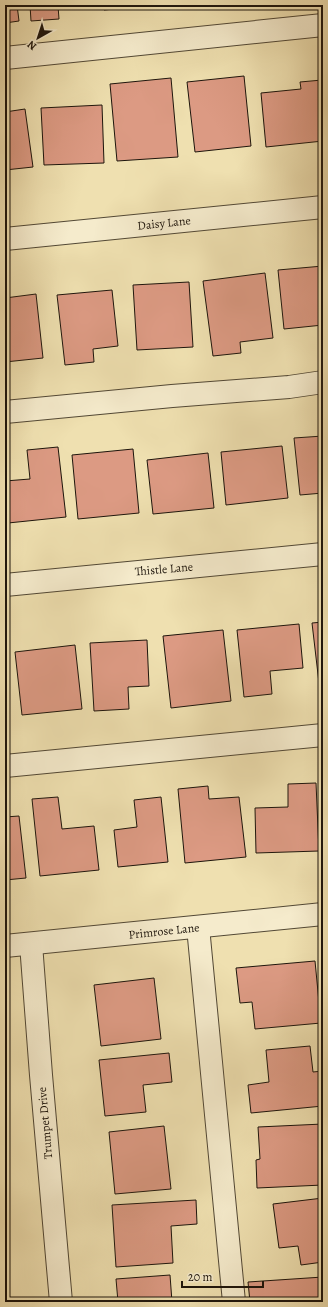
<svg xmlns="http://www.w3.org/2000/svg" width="328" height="1307" font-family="Alegreya,serif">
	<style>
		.building { fill: #dc9a83; stroke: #1d150c }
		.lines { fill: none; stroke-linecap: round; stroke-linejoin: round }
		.minor-casing { stroke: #524835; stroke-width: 24 }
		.minor { stroke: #f5ebcc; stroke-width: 22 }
		.labels { text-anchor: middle; stroke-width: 3.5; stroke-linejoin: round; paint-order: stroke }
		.street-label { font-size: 12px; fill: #1d150c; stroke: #f5ebcc }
	</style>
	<rect width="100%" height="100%" fill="#efe0b0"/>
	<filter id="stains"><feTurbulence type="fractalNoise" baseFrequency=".005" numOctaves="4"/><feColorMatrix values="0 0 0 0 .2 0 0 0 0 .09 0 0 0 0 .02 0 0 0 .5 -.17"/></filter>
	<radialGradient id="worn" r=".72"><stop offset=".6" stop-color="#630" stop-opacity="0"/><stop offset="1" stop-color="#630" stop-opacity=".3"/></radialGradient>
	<!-- building -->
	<g class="building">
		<polygon points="5,5 17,5 19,21 5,23"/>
		<polygon points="30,5 68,5 58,6 59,19 31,21"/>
		<polygon points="103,5 124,5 124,8 104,10"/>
		<polygon points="244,76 251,146 195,152 187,82"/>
		<polygon points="171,78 178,157 117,161 110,84"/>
		<polygon points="322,80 323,141 266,147 261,93 301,89 300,82"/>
		<polygon points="102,105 104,163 44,165 41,108"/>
		<polygon points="25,109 33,167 5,170 5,112"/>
		<polygon points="323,266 323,325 284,329 278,270"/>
		<polygon points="265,273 273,338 240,342 241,353 213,356 203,281"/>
		<polygon points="189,282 193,347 137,350 133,285"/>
		<polygon points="112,290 118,346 93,349 94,362 65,365 57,295"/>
		<polygon points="36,294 43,358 5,362 5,298"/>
		<polygon points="323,436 323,493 300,495 294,438"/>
		<polygon points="282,446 288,498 226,505 221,452"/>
		<polygon points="58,447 66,517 8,523 5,481 30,479 27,450"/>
		<polygon points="133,449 139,513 78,519 72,455"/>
		<polygon points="208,453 214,508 153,514 147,460"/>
		<polygon points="323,622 323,683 319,683 312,623"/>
		<polygon points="299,624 303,668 270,671 272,694 244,697 237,630"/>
		<polygon points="223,630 231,701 171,708 163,636"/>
		<polygon points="147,640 149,686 128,687 129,709 94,711 90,643"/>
		<polygon points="75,645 82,709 22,715 15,652"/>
		<polygon points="316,783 319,851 256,853 255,808 288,807 288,784"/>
		<polygon points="208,786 209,799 239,797 246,857 185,863 178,789"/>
		<polygon points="58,797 62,829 94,826 99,870 40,876 32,799"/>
		<polygon points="161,797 168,862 118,867 114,830 137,827 134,800"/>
		<polygon points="19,816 26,878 5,880 5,817"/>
		<polygon points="315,961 321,1023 255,1029 252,1002 240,1003 236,968"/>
		<polygon points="154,978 161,1039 101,1046 94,985"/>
		<polygon points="310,1046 313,1072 323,1071 323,1106 251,1113 248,1085 269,1082 266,1050"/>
		<polygon points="169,1053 172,1082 143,1085 146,1112 105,1116 99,1060"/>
		<polygon points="323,1124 323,1185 257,1188 256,1160 260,1159 258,1127"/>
		<polygon points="164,1126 171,1189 115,1194 109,1132"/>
		<polygon points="323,1198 323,1262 301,1265 298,1246 279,1248 273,1204"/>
		<polygon points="196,1200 197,1224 171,1226 173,1263 116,1267 112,1205"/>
		<polygon points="170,1275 172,1302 118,1302 116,1279"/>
		<polygon points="323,1277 323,1302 250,1302 248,1282"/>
	</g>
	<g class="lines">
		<defs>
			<g id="minor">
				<polyline points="5,58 323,25"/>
				<polyline points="5,239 323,207"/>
				<polyline points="5,412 172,396 289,387 323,382"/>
				<polyline points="5,585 323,554"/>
				<polyline points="5,766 323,735"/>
				<polyline points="198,927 234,1302"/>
				<polyline points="31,944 41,1075 61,1302"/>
				<polyline points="5,946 323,914"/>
			</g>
		</defs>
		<!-- minor casing -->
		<use href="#minor" class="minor-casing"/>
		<!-- minor -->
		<use href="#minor" class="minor"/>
	</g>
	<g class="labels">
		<!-- street labels -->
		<g class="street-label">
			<text transform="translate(164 223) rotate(-6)" y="4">Daisy Lane</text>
			<text transform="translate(164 569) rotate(-5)" y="4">Thistle Lane</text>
			<text transform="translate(164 931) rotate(-6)" y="4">Primrose Lane</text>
			<text transform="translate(45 1123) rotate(-95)" y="4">Trumpet Drive</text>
		</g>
	</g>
	<!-- margin -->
	<rect width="328" height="1307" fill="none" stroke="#efe0b0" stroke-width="20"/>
	<rect x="6" y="6" width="316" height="1295" fill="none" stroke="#1d150c" stroke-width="2"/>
	<rect x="10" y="10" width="308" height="1287" fill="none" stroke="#1d150c"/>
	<!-- north arrow -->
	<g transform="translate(38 38) rotate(219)" stroke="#f5ebcc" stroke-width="3" paint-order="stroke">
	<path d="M0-3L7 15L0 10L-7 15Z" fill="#1d150c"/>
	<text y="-6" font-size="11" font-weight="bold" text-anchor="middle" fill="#1d150c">N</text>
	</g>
	<!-- scale -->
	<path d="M182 1281v6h81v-6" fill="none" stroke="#1d150c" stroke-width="2"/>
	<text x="188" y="1281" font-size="12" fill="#1d150c" stroke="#f5ebcc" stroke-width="3" paint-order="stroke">20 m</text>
	<rect width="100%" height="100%" filter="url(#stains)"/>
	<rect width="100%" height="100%" fill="url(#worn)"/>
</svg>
